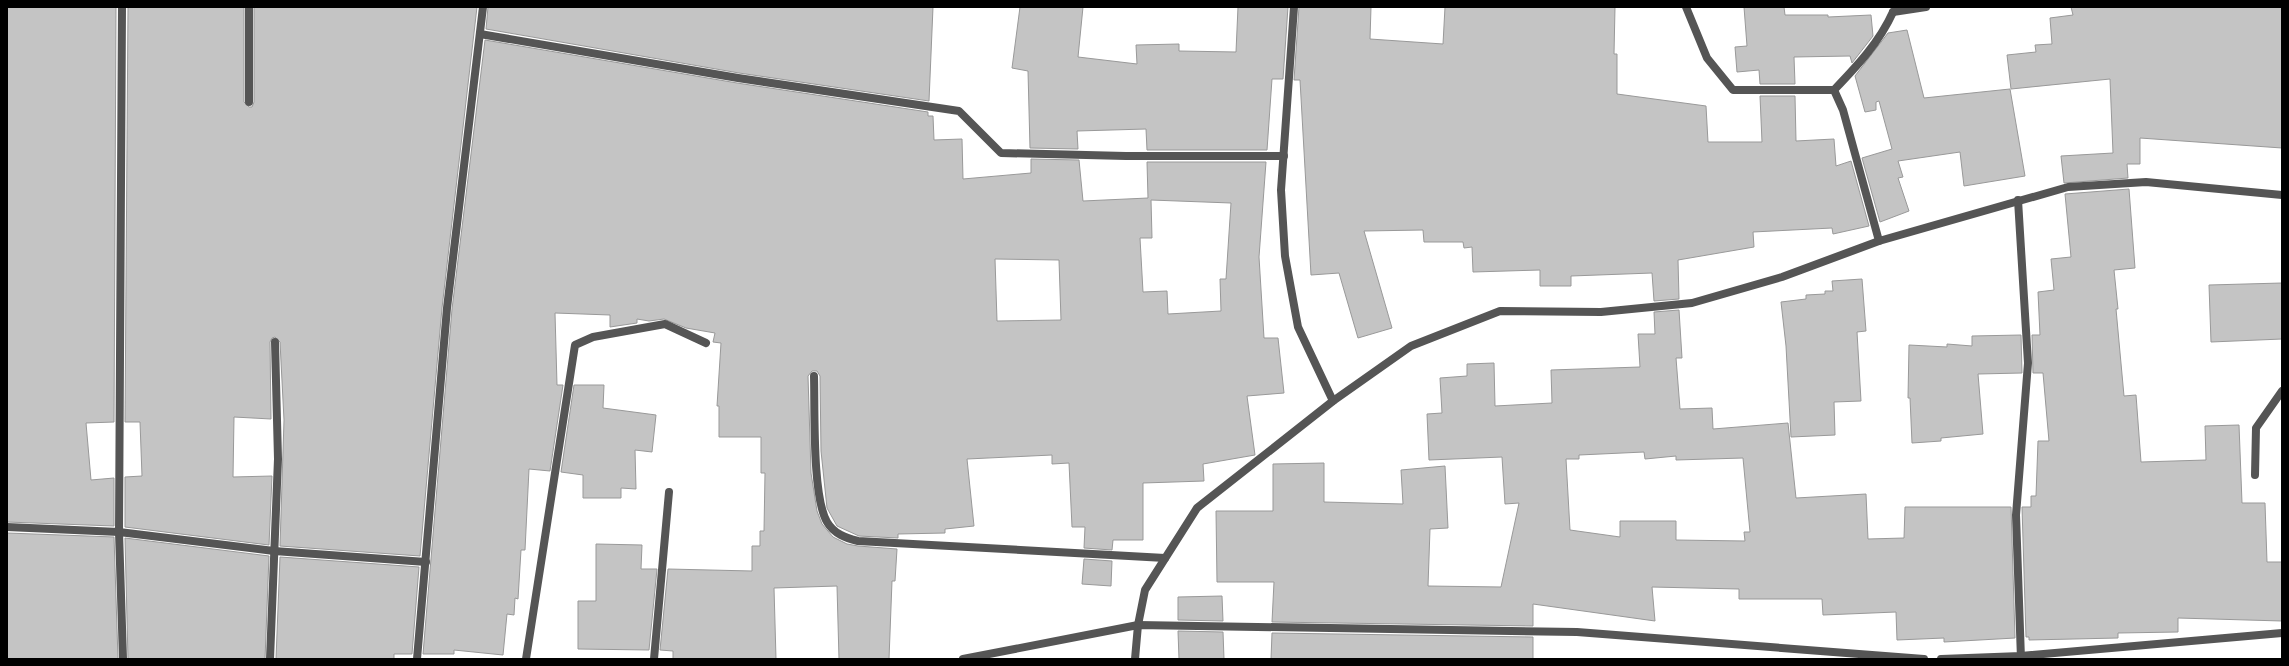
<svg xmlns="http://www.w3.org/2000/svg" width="2289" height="666" font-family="'Asap Condensed',sans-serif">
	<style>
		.building { fill: #c4c4c4; stroke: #999; fill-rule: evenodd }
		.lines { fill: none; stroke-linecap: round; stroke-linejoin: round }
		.minor { stroke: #555; stroke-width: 8 }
	</style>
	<rect width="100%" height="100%" fill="#fff"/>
	<!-- building -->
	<g class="building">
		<polygon points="7,7 116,7 114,422 86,423 91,480 114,478 114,526 7,522"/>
		<polygon points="128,7 244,7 244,102 249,107 252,107 254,102 254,7 477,7 442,308 420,556 280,546 284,420 280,342 275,337 272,338 270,342 271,419 234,417 233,477 272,476 269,545 125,527 125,477 142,476 140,422 125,422"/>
		<polygon points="488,7 933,7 929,101 739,73 486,29"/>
		<polygon points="1020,7 1083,7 1078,57 1137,64 1136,45 1179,44 1179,51 1236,52 1238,7 1288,7 1283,79 1272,79 1267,150 1147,150 1146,129 1077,131 1078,149 1030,148 1028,71 1012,68"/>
		<polygon points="1299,7 1371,7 1370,39 1443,44 1445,7 1615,7 1614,54 1617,54 1617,94 1706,106 1708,142 1762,142 1760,96 1795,96 1796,141 1834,139 1836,166 1851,161 1869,226 1833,234 1832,228 1753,232 1754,247 1678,260 1679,299 1654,301 1652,273 1571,276 1571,286 1540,286 1540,270 1473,272 1472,247 1464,248 1463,242 1424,242 1423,230 1364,231 1392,328 1358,338 1339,273 1311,275 1300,80 1294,80"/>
		<polygon points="1744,7 1784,7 1785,15 1828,15 1828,17 1871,15 1873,36 1852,63 1850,56 1794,57 1795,84 1760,84 1759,70 1737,72 1735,47 1747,46"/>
		<polygon points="2071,7 2282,7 2282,148 2140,138 2140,164 2127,164 2128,178 2064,183 2061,156 2113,153 2110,79 2011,89 2007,55 2036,52 2035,45 2052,44 2050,18 2073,15"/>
		<polygon points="1907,30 1924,98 2010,89 2025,176 1964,186 1960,152 1898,161 1903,177 1898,178 1909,211 1880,222 1862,158 1892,149 1879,101 1876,102 1876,110 1865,112 1855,76 1888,33"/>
		<path d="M485 40 737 83 928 112V116H933L934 140 962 139 963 179 1031 173V159L1079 160 1083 201 1148 198 1147 162H1266L1259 257 1264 338H1278L1284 393 1247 396 1255 455 1203 464 1204 481 1143 483V540H1113L1112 550 1084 548 1085 527H1072L1069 463 1052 464V455L967 459 974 526 945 529V533L898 534V538L859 536 837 526 827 508 821 451 820 376 817 371H812L808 376 811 473 817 511 822 524 833 537 847 544 858 546 897 549 895 581H892L889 659H839L837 586 774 588 776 659H673V651L660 650 668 569 752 571V546H760V531H764L765 473H761V437H719V406H717L721 343 713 342 715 333 686 328 664 319 649 321 637 319V323L610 327V315L555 313 557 385H563L550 471 529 469 525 550H521L518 599 515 598 514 615 507 614 503 655 454 650V654H423L452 309ZM1151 200 1231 203 1226 279H1220L1221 311 1168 314 1167 291 1143 292 1140 238H1152ZM995 259 1059 260 1061 320 997 321Z"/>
		<polygon points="2129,189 2135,268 2114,270 2118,309 2116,309 2124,396 2136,395 2141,462 2206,460 2205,426 2239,425 2242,503 2265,503 2267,562 2282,562 2282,621 2178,618 2178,632 2118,633 2118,638 2029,640 2029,637 2026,637 2022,507 2031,507 2031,496 2036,496 2038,441 2049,441 2043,373 2033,373 2032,335 2040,335 2038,292 2054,290 2051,259 2071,257 2065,194"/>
		<polygon points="1862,279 1866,331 1857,332 1861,401 1834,402 1835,435 1791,437 1786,346 1781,302 1806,299 1806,295 1825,294 1825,291 1833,291 1832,281"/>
		<polygon points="2282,283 2282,339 2211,342 2209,285"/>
		<path d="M1679 310 1682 358H1676L1680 409 1712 408 1713 429 1788 423 1796 498 1866 494 1868 539 1904 538 1905 507H2011L2015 638 1944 642V638L1897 640 1896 612 1823 615 1822 599H1739V589L1652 587 1655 621 1533 604V626L1272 622 1274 582H1217L1216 511H1273V464L1324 463V502L1403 504 1401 470 1445 466 1448 528 1430 529 1428 586 1501 587 1519 503 1505 504 1502 457 1429 460 1427 414 1442 413 1440 378 1467 376V364L1494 363 1495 406 1552 403 1551 370 1640 367 1638 334H1655L1654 312ZM1644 452 1645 459 1676 456V460L1743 458 1750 532H1744L1745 541 1676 540V521H1620V537L1570 530 1566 459H1579V455Z"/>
		<polygon points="2021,335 2022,373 1978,374 1983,434 1941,438 1941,441 1912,443 1910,398 1908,398 1909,345 1947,347 1947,344 1972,346 1972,336"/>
		<polygon points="574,385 604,385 603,408 656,415 652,452 635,450 636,489 621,488 621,498 583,498 583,475 561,472"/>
		<polygon points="7,533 114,537 118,659 7,659"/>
		<polygon points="125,538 269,556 265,659 128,659"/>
		<polygon points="596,544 642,545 641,569 657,569 649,650 578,649 578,601 596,601"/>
		<polygon points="280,557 419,567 412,654 394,654 394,659 276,659"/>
		<polygon points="1084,559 1112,561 1111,586 1082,584"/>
		<polygon points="1222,596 1223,621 1178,620 1178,597"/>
		<polygon points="1178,631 1223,632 1224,659 1179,659"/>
		<polygon points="1272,633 1533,637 1533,659 1271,659"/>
	</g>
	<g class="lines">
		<!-- minor -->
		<g class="minor">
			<polyline points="122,7 119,532 123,659"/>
			<polyline points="249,7 249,102"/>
			<polyline points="1294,7 1281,190 1285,256 1298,327 1333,401"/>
			<path d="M1686 7 1707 58 1733 90H1834C1857 66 1879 43 1893 12"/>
			<polyline points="1893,12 1926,7"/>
			<polyline points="480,34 738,78 959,111 1001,153 1126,156 1284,156"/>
			<polyline points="1834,90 1843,110 1879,241"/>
			<polyline points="2018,200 2028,363 2016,515 2021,659"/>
			<path d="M814 376C815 409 812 496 827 522 834 534 846 538 858 541L1165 558"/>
			<polyline points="2255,475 2256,428 2282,391"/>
			<polyline points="7,527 119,532 274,551 426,562"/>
			<polyline points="270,659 278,459 275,342"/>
			<polyline points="417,659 447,308 483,7"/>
			<polyline points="526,659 575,345 593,337 665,324 706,343"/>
			<polyline points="654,659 669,492"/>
			<polyline points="963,659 1138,625 1577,632 1924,659"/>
			<polyline points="1135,659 1138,625 1145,590 1197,508 1333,401 1411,346 1500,311 1601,312 1692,303 1782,277 1879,241 2068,187 2146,182 2282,195"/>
			<polyline points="1941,659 2021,656 2282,633"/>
		</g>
	</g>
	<!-- border -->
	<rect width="2289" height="666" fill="none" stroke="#000000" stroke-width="16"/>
</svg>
